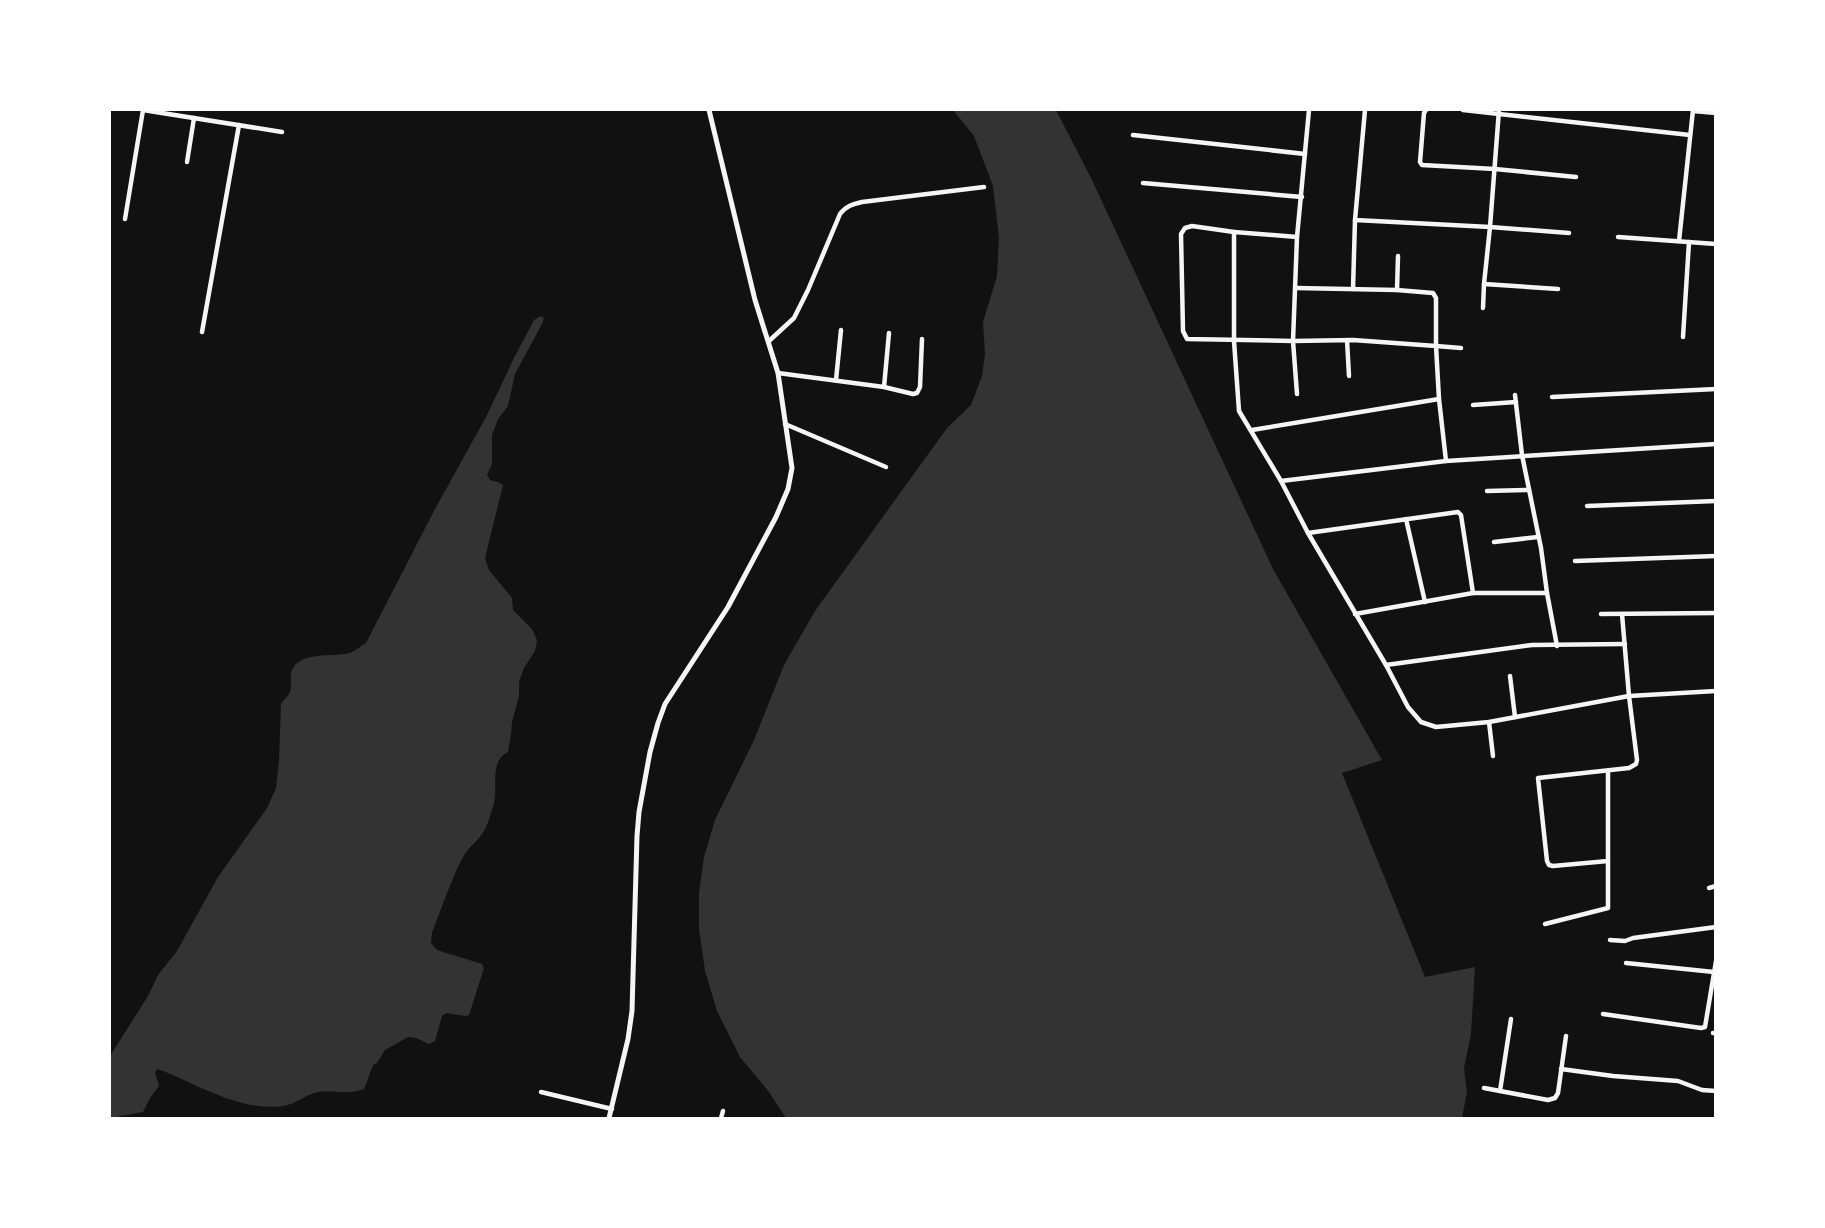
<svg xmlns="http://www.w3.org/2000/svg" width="1825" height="1228" font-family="'Source Sans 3',sans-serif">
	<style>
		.water { fill: #333 }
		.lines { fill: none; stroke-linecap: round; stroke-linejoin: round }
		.minor { stroke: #f5f5f5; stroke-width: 4.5 }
		.tertiary { stroke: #f5f5f5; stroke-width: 5 }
	</style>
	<rect width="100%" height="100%" fill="#111"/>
	<!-- water -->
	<g class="water">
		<polygon points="953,110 1056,110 1092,180 1273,569 1382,760 1342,773 1425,977 1475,967 1471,1034 1464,1068 1467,1092 1462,1118 786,1118 769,1092 740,1057 717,1011 705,971 699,929 699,893 704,857 715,820 754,740 784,665 815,611 947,428 971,405 982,376 985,354 983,322 997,276 999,237 993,186 974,136"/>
		<path d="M541 316 544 318 542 324 515 374 508 406 498 419 492 435V464L487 475 490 480 498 482 503 485 485 558 489 570 512 598 513 610 532 629 537 640 535 651 524 668 519 682V696L512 722 511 734 508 752C489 761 498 787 494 803 490 815 488 827 480 837 473 845 467 849 462 859 450 882 442 908 432 932L431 943 437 950 482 964 484 968 469 1015 465 1016 446 1013 442 1016 435 1041 429 1044 416 1038 408 1037 385 1050 377 1063 373 1065 364 1089C350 1095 332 1090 317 1092 305 1095 296 1104 283 1106 240 1112 197 1084 158 1069L155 1072 159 1086 150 1098 143 1112 110 1118V1056L148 996 158 975 177 951 218 877 267 808 276 788 279 761 281 705C283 699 286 699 289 694 293 687 289 677 292 670 300 651 334 657 350 653 355 651 361 646 366 643L435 509 486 417 514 358 534 320Z"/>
	</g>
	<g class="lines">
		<!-- minor -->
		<g class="minor">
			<polyline points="143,110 282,132"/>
			<polyline points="1365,110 1355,220 1490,227 1484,284 1558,289"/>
			<polyline points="1426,110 1424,113 1420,162 1422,165 1495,169 1576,177"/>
			<polyline points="1463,110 1690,135"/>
			<polyline points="1499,110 1490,227 1569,233"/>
			<polyline points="1693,111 1716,113"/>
			<polyline points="1133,135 1305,154"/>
			<polyline points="187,162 194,118"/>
			<polyline points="1143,183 1302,197"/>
			<polyline points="125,219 143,110"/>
			<polyline points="1234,232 1192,226 1185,228 1181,234 1183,331 1187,339 1293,341 1353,340 1436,346 1439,399 1252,430"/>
			<polyline points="1297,237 1234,232 1234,341 1239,411 1281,481 1308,533 1386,665 1532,645 1625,644"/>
			<polyline points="1618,237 1716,244"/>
			<polyline points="1679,241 1693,110"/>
			<polyline points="1296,288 1397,290 1433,293 1436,298 1436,346 1461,348"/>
			<polyline points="1353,289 1355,220"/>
			<polyline points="1397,290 1398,256"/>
			<polyline points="1483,308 1484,284"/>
			<polyline points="202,332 239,125"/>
			<polyline points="1683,337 1689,242"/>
			<polyline points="1347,340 1349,376"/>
			<path d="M769 341 794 318 808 290 840 214C846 206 853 204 862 202L984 187"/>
			<polyline points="778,373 884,387 913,394 917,393 920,387 922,339"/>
			<polyline points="836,380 841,330"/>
			<polyline points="884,387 889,333"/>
			<polyline points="1297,394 1293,341 1297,237 1309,110"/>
			<polyline points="1515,395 1522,455 1541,548 1547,593 1557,646"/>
			<polyline points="1552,397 1716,389"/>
			<polyline points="1439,399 1446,461"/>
			<polyline points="1473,405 1516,402"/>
			<polyline points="785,424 886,467"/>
			<polyline points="1281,481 1446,461 1716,444"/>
			<polyline points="1487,491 1529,490"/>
			<polyline points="1587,506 1716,501"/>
			<polyline points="1406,519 1425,602"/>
			<polyline points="1308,533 1458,512 1461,515 1473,593"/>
			<polyline points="1494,542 1538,537"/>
			<polyline points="1575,561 1716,556"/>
			<polyline points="1355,614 1473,593 1547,593"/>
			<polyline points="1601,614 1716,613"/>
			<polyline points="1622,614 1629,696 1716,691"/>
			<polyline points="1386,665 1408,707 1421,722 1436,727 1489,722 1629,696 1637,760 1636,764 1629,768 1538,778 1547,861 1549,865 1553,866 1608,861"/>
			<polyline points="1510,676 1515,717"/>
			<polyline points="1489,722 1493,756"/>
			<polyline points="1709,888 1716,886"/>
			<polyline points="1545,924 1608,908 1608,771"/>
			<polyline points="1610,940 1625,941 1633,938 1716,927"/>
			<polyline points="1626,963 1714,972"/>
			<polyline points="1603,1014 1701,1028 1705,1027 1716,961"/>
			<polyline points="1713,1033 1716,1033"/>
			<polyline points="1561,1069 1613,1076 1678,1081 1702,1090 1716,1091"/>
			<polyline points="1484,1088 1548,1100 1555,1098 1558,1093 1566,1036"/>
			<polyline points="1500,1091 1511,1019"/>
			<polyline points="541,1092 612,1109"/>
			<polyline points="721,1118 723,1111"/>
		</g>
		<!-- tertiary -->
		<polyline class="tertiary" points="609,1118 628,1039 632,1011 637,836 639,812 650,752 658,723 665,704 728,607 776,517 788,489 792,468 778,373 755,300 709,110"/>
	</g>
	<!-- border -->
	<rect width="1825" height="1228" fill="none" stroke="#ffffff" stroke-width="222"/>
</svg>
